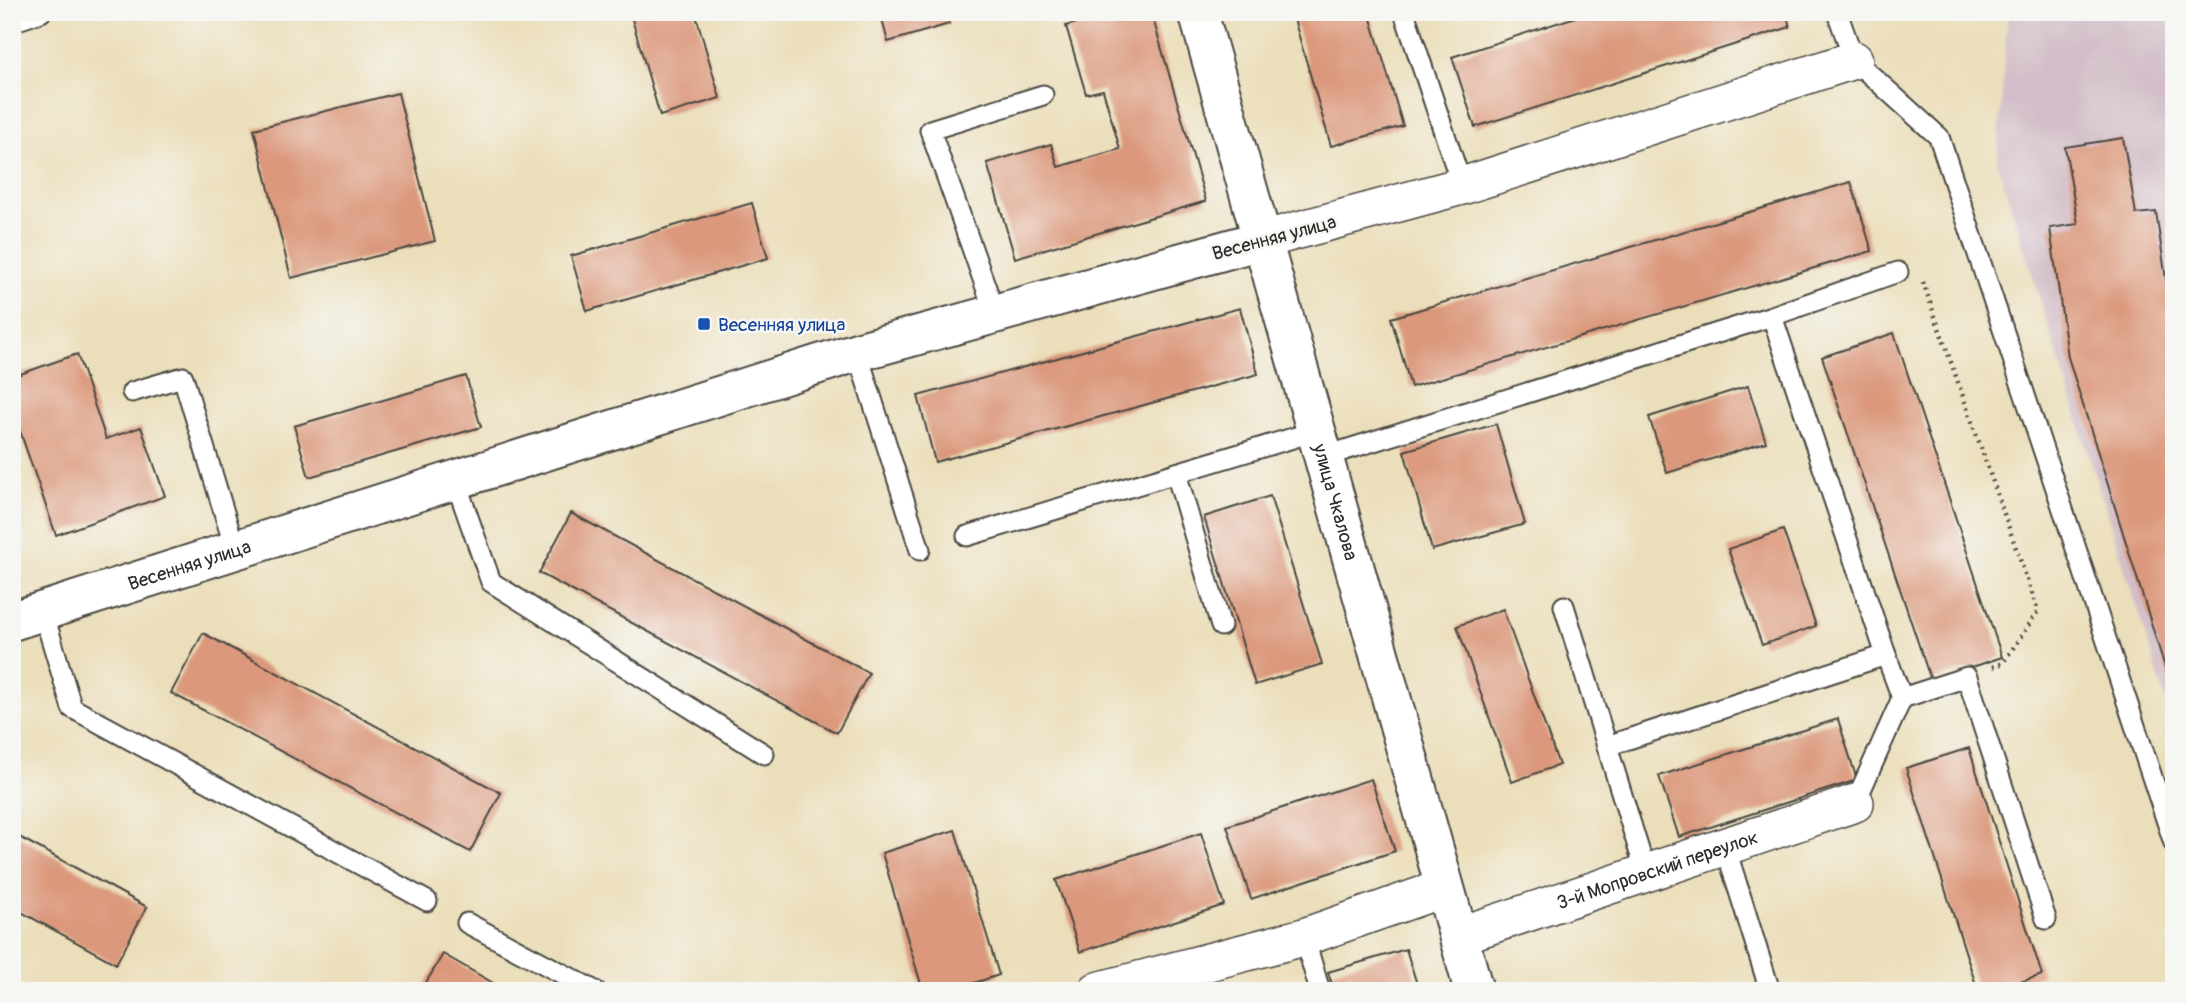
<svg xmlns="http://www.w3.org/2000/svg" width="2186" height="1003" font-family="Pangolin,sans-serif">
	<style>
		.industrial { fill: #d2bdc8 }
		.building { fill: #db987b }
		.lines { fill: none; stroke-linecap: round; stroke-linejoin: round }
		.service-casing { stroke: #484640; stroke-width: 23 }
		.minor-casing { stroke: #484640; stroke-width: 40 }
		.tertiary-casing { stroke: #484640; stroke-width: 42 }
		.path { stroke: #484640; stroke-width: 4.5; stroke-dasharray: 2 5; stroke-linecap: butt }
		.service { stroke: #fff; stroke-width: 19 }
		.minor { stroke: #fff; stroke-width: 37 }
		.tertiary { stroke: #fff; stroke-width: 38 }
		.transit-dot { fill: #1a4fb4; stroke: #f6f6f2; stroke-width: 2.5 }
		.labels { text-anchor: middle; stroke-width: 5; stroke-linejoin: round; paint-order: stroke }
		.street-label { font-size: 19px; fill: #2b2b2b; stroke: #f6f6f2 }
		.transit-label { font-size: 19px; fill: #164399; stroke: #f6f6f2; text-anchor: start }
	</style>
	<rect width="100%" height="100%" fill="#f6f6f2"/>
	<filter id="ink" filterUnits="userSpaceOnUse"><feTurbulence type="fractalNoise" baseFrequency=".0143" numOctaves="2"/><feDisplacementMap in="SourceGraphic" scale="14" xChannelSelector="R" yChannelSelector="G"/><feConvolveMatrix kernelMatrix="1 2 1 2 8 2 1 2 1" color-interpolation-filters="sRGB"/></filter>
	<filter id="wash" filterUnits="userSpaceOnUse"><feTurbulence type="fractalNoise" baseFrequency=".00686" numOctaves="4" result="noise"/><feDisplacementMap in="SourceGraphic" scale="28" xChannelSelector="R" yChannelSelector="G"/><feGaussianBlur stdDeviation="1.57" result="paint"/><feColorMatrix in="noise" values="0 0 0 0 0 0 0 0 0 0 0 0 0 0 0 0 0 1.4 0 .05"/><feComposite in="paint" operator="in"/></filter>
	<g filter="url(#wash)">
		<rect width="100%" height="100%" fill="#ebdeba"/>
		<!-- industrial -->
		<polygon class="industrial" points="2008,12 2174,12 2174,726 1997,162"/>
		<g id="blocks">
			<!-- building -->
			<g class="building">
				<polygon points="630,12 695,12 720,98 660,116"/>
				<polygon points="880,12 946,12 949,24 888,42"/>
				<polygon points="1113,12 1151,12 1206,201 1015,258 987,163 1051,144 1058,167 1120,149 1103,90 1086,94 1066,26"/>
				<polygon points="1292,12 1369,12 1403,126 1331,146"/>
				<polygon points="1591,12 1786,12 1790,27 1475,127 1452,57"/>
				<polygon points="398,93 435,241 291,278 254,129"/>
				<polygon points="2123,138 2136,214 2156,212 2174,333 2173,693 2068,357 2050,228 2078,224 2065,147"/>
				<polygon points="1851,182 1872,251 1411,387 1391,318"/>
				<polygon points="752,203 768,258 587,311 571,256"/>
				<polygon points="1240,308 1258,374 935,462 918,396"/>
				<polygon points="1894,333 2002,657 1931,681 1822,357"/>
				<polygon points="77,354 106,439 141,427 165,496 56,535 12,408 12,377"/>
				<polygon points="466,376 481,427 309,477 294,426"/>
				<polygon points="1748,386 1766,442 1667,473 1649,417"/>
				<polygon points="1496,424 1525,524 1432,550 1404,451"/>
				<polygon points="1270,496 1322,664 1255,685 1204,517"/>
				<polygon points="571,513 869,673 837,733 539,573"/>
				<polygon points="1783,530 1816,626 1762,645 1728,549"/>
				<polygon points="1503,609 1559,765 1512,782 1457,626"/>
				<polygon points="203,633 501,793 470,852 171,693"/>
				<polygon points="1838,719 1857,780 1679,837 1659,776"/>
				<polygon points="1969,748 2042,975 1993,991 1978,991 1906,768"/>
				<polygon points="1371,779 1395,851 1251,899 1227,826"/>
				<polygon points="955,830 999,975 949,991 923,991 882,853"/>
				<polygon points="12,833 147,907 116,964 12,907"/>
				<polygon points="1201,833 1224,905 1080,952 1056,880"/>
				<polygon points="1406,949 1419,991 1334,991 1328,972"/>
				<polygon points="443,954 507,991 421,991"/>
			</g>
		</g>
	</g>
	<g filter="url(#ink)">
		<use href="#blocks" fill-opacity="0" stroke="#484640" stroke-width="2"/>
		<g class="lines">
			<defs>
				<g id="service">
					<polyline points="1404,12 1462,186"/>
					<polyline points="1837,12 1854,60 1939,137 2174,843"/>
					<polyline points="12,22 41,12"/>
					<polyline points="995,313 930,130 1043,95"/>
					<polyline points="857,352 920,550"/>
					<polyline points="132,392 183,377 236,552"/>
					<polyline points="1323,457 1772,316 1898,272"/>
					<polyline points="1176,473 1221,626"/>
					<polyline points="455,480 491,582 764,754"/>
					<polyline points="967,536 1316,431"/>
					<polyline points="1564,606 1646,873"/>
					<polyline points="43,612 72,708 427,901"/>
					<polyline points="1886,655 1902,698"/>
					<polyline points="1607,746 1886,655 1772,316"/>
					<polyline points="1855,803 1902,698 1967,677 2046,919"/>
					<polyline points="1725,846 1770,991"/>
					<polyline points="467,923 595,991"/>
					<polyline points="1304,937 1320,991"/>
				</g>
				<g id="minor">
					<polyline points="1262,240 1462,186 1854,60"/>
					<path id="s1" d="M1458 936 1855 803"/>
					<polyline points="1097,991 1304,937 1444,888"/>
				</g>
				<g id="tertiary">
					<path id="s2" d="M1198 12 1474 991"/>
					<path id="s3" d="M12 621 857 352 1262 240"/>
				</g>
			</defs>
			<!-- service casing -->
			<use href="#service" class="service-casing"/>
			<!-- minor casing -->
			<use href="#minor" class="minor-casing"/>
			<!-- tertiary casing -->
			<use href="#tertiary" class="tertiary-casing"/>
			<!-- path -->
			<polyline class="path" points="1923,282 2038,611 2003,663 1990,668"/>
			<!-- service -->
			<use href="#service" class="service"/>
			<!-- minor -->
			<use href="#minor" class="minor"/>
			<!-- tertiary -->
			<use href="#tertiary" class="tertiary"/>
		</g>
	</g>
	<!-- markers -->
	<rect class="transit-dot" x="697" y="317" width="14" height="14" rx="3.5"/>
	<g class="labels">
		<!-- street labels -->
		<g class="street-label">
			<text transform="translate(1274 237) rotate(-15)" y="7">Весенняя улица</text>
			<text dy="7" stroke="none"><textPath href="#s2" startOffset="509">улица Чкалова</textPath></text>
			<text dy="7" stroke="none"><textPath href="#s3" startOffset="186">Весенняя улица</textPath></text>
			<text dy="7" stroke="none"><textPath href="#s1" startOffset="210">3-й Мопровский переулок</textPath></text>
		</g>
		<!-- transit labels -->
		<g class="transit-label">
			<text x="718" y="331">Весенняя улица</text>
		</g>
	</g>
	<!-- margin -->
	<rect width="2186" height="1003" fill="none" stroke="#f6f6f2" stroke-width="42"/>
</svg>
